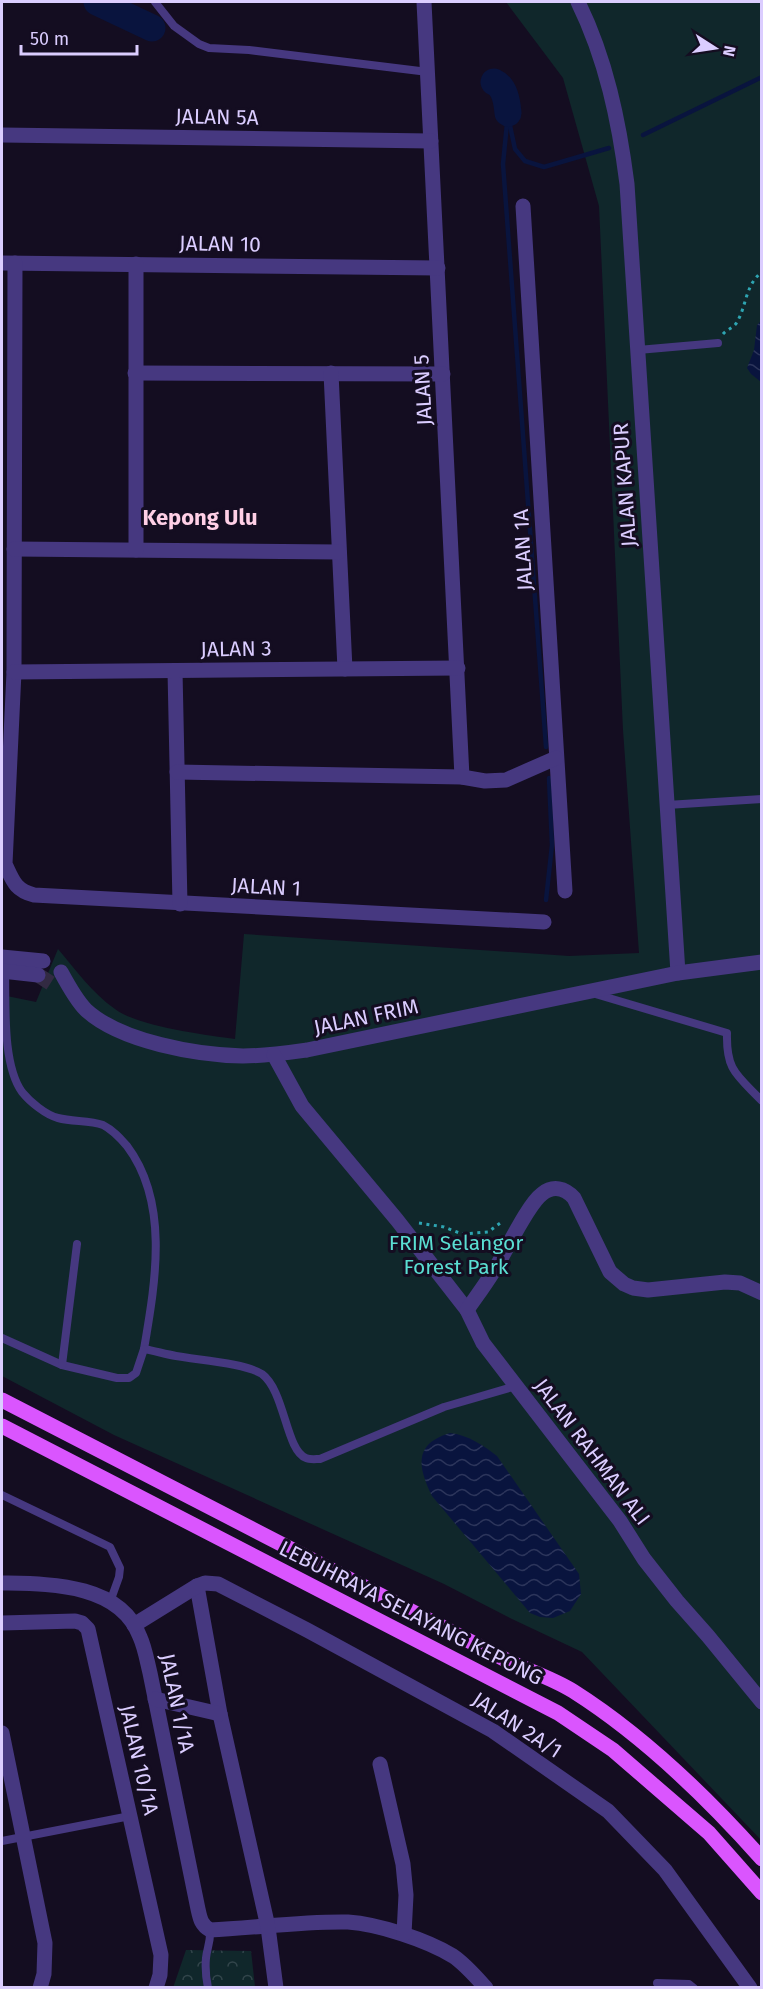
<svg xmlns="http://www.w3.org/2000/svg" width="763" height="1989" font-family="'Fira Sans',sans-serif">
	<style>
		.forest { fill: url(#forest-crowns) }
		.park { fill: #10272b }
		.water { fill: url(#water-waves) }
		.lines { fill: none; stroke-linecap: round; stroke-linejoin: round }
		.stream { stroke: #09143e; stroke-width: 4.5 }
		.river { stroke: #09143e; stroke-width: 27 }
		.street-tunnel { stroke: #322a42; stroke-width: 15; stroke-dasharray: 15 8; stroke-linecap: butt }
		.path { stroke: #2ea5b2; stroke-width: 3; stroke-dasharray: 3 4.5; stroke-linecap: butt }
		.lane { stroke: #463880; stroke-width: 8 }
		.street { stroke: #463880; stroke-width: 15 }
		.primary { stroke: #da55fe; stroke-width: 15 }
		.labels { text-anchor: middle; stroke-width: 6; stroke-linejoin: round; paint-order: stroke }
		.street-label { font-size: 21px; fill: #dbcdff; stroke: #140d21 }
		.park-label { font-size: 21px; fill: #5aded2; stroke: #140d21 }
		.neighbourhood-label { font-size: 22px; font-weight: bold; fill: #ffcfe6; stroke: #140d21 }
	</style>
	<defs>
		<pattern id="forest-crowns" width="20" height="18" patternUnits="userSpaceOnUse" patternTransform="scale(1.5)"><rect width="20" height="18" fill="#10272b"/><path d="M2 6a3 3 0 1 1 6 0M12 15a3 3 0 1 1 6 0" fill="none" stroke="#32454b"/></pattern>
		<pattern id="water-waves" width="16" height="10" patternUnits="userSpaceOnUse" patternTransform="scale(1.5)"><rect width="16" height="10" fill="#09143e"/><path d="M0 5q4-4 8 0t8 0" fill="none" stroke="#2c355b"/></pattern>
	</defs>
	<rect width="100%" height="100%" fill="#140d21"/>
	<!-- forest -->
	<polygon class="forest" points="186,1950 251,1951 255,1987 173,1988"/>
	<!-- park -->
	<path class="park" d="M506 2H761V1840L582 1652 512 1619 444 1584 114 1435 2 1376V995L36 1002 58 949C76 970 92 993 115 1009 137 1026 205 1035 235 1039L244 934 569 956 639 953 623 730 599 206 563 78Z"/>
	<!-- water -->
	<g class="water">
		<polygon points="761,321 761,382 751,374 747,368 754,350 757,325"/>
		<path d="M450 1433C468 1435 483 1445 497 1456L579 1574 581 1594 570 1611 553 1618 540 1617 530 1613 432 1496C418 1467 413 1444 450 1433Z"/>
	</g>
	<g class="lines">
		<!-- stream -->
		<g class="stream">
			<polyline points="508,113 503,164 546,747"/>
			<polyline points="509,121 515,149 525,161 544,167 609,148"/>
			<polyline points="643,135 762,77"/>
			<polyline points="546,900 552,845 549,778"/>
		</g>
		<!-- river -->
		<g class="river">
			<polyline points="97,2 152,28"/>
			<path d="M494 82C505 87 507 102 508 113"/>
		</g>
		<!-- street-tunnel -->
		<polyline class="street-tunnel" points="38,975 55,986"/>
		<!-- path -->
		<g class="path">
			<path d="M723 334C727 329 734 328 737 322 747 305 745 285 762 272"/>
			<polyline points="419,1223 444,1227 462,1234 488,1232 503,1221"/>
		</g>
		<!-- lane -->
		<g class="lane">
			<polyline points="155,2 174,26 199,44 209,48 249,50 428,72"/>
			<polyline points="638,350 718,343"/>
			<polyline points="667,805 762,799"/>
			<path d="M5 971C6 1004 2 1064 22 1092 30 1102 46 1115 58 1118 73 1122 89 1120 103 1125 113 1130 120 1138 127 1146 170 1203 155 1284 144 1349 155 1351 165 1354 176 1356 197 1360 245 1363 262 1374 285 1391 286 1451 306 1458 310 1460 316 1459 320 1459L444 1407 516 1386"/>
			<path d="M592 993 727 1033C726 1071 737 1075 762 1101"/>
			<polyline points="2,1338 62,1365 117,1378 129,1378 136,1373 144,1349"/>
			<polyline points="62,1365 77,1244"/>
			<polyline points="2,1495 110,1547 120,1568 119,1577 110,1602"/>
			<polyline points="2,1841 130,1816"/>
			<polyline points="657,1983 689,1984 694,1988"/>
			<path d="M208 1988C206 1978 205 1968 206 1958 207 1948 211 1941 210 1930"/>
		</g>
		<!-- street -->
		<g class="street">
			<polyline points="424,2 462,777"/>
			<path d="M578 2C606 59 619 121 627 184L678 973"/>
			<polyline points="2,135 431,141"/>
			<polyline points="523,206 565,891"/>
			<polyline points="2,263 438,268"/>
			<path d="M15 263 14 672 5 864C13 881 15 890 34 895L544 922"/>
			<polyline points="135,373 443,374"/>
			<polyline points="331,373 345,669"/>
			<polyline points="14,549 339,552"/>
			<polyline points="136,550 136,264"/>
			<polyline points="175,671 180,904"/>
			<polyline points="14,672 458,668"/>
			<polyline points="177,772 462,777 485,781 506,780 556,758"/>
			<polyline points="2,957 43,961"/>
			<polyline points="2,971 38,975"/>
			<path d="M61 972C68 985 76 1000 86 1010 121 1042 197 1055 243 1056 264 1056 285 1053 307 1050L678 973 762 962"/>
			<polyline points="274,1055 302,1106 397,1220 467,1310 483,1343 620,1521 644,1559 677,1601 708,1636 762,1702"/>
			<path d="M467 1310C476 1297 485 1285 493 1272 505 1254 527 1205 542 1194 553 1185 565 1188 574 1198L610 1272 624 1284 633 1288 648 1290 725 1282 740 1283 762 1293"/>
			<path d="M2 1583C49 1584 120 1583 140 1637 145 1648 147 1661 150 1673L198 1909C200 1918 201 1925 210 1930 256 1928 302 1921 348 1922 378 1924 427 1940 453 1956 465 1964 476 1977 486 1988"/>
			<polyline points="197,1586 220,1714 268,1927 276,1988"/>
			<polyline points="2,1623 75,1621 82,1623 88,1629 161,1955 160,1975 156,1988"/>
			<polyline points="134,1625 197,1586 205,1583 218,1584 307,1630 493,1731 608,1811 665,1870 750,1988"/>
			<polyline points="155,1699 220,1714"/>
			<polyline points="2,1733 45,1943 44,1974 40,1988"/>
			<polyline points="380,1764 403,1864 406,1895 404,1934"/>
		</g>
		<!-- primary -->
		<g class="primary">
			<path d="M2 1400 510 1662C530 1671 554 1679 573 1691 644 1736 706 1796 762 1859"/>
			<polyline points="2,1426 558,1713 613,1750 709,1833 762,1893"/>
		</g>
	</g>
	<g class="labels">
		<!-- street labels -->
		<g class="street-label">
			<text transform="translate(217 117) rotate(1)" y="7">JALAN 5A</text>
			<text transform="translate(220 244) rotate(1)" y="7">JALAN 10</text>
			<text transform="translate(423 390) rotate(-93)" y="7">JALAN 5</text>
			<text transform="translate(625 485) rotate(-94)" y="7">JALAN KAPUR</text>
			<text transform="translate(523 550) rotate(-93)" y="7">JALAN 1A</text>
			<text transform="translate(236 649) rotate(-1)" y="7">JALAN 3</text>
			<text transform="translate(266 887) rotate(3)" y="7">JALAN 1</text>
			<text transform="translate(366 1017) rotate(-12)" y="7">JALAN FRIM</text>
			<text transform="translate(592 1452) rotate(53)" y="7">JALAN RAHMAN ALI</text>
			<text transform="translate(411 1613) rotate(27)" y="7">LEBUHRAYA SELAYANG KEPONG</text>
			<text transform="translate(177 1703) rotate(78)" y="7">JALAN 1/1A</text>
			<text transform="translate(517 1725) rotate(33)" y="7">JALAN 2A/1</text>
			<text transform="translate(139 1760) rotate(77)" y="7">JALAN 10/1A</text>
		</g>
		<!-- park labels -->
		<g class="park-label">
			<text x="456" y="1250">FRIM Selangor<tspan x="456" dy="24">Forest Park</tspan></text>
		</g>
		<!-- neighbourhood labels -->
		<g class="neighbourhood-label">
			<text x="200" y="525">Kepong Ulu</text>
		</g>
	</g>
	<!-- border -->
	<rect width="763" height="1989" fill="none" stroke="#dbcdff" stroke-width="6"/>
	<!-- north arrow -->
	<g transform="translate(715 48) rotate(102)" stroke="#140d21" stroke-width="4.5" paint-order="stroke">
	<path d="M0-4.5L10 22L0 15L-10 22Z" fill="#dbcdff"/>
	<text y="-9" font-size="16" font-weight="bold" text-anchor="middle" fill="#dbcdff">N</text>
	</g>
	<!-- scale -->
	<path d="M21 45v9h116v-9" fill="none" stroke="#dbcdff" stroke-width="3"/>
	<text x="30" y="45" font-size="18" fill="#dbcdff" stroke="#140d21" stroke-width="4.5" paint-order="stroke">50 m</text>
</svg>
